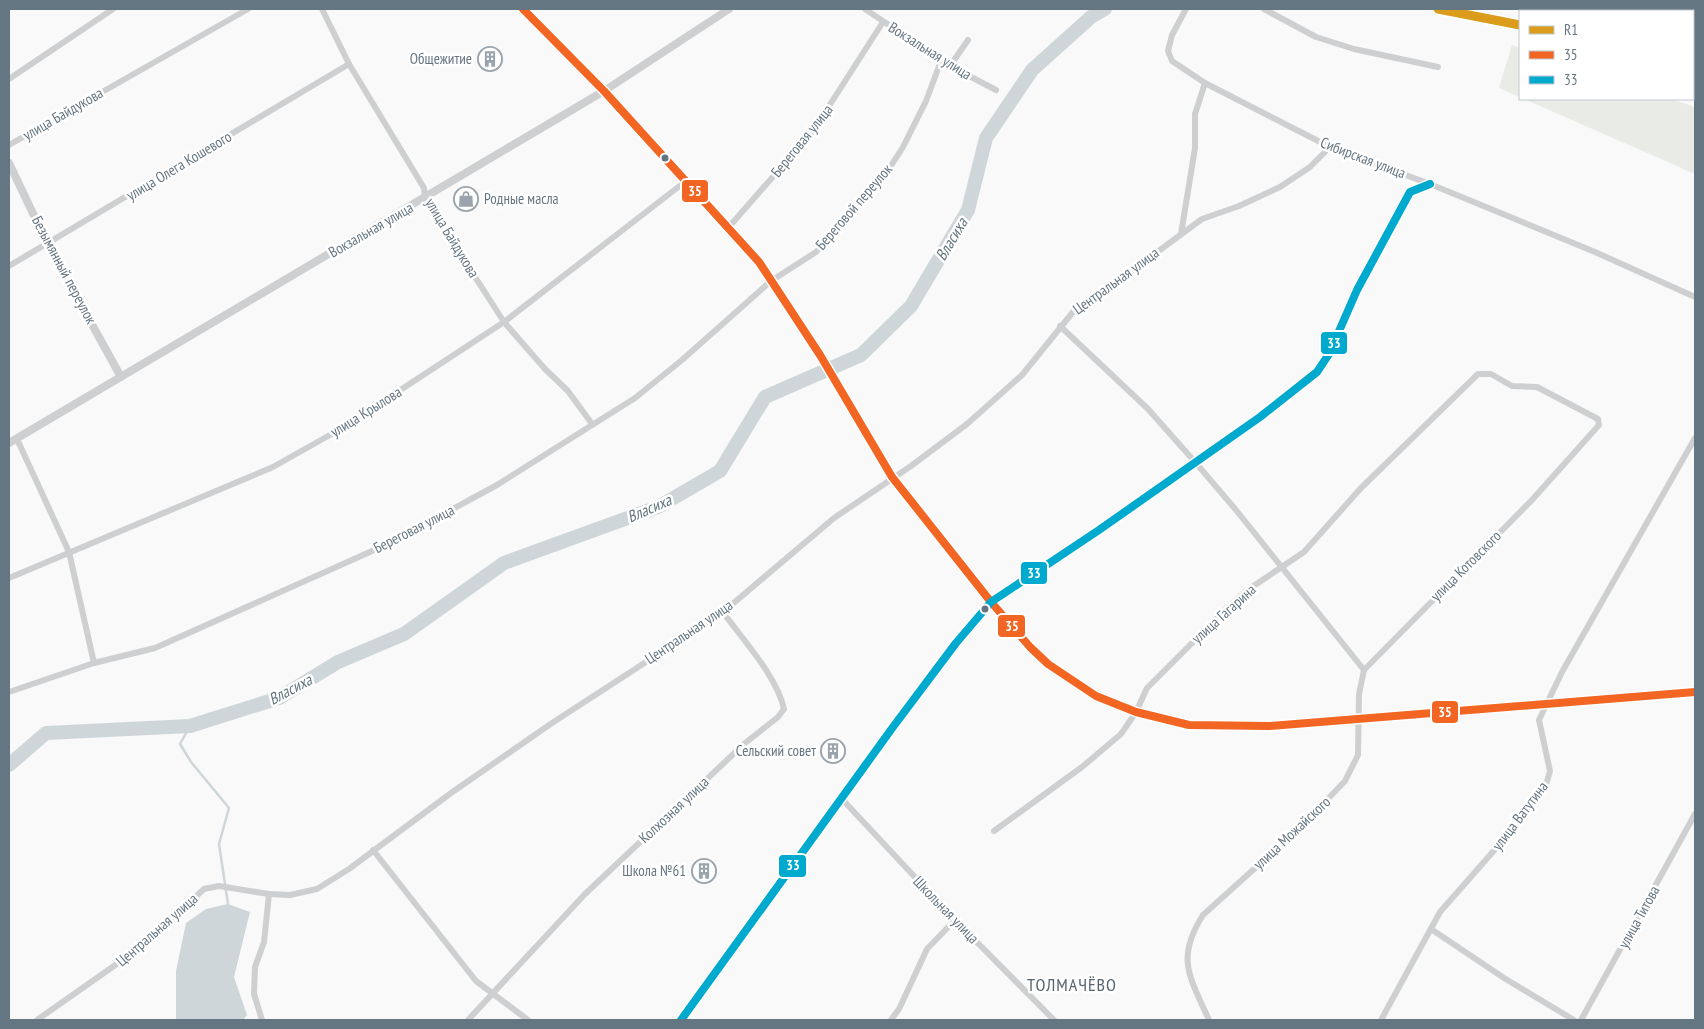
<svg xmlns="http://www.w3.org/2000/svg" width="1704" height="1029" font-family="'PT Sans Narrow',sans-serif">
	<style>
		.green { fill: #e8ebe6 }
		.water { fill: #ced6d9 }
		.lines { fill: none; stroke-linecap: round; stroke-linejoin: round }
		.stream { stroke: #ced6d9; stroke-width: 2.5 }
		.river { stroke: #ced6d9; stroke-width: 14 }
		.minor { stroke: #cecfd0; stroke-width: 6 }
		.tertiary { stroke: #cecfd0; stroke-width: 8 }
		.primary { stroke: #e1e2e2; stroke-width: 10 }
		.rail { stroke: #c3c5c6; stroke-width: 2.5; stroke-dasharray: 8 4; stroke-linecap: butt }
		.bus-1-casing { stroke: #fff; stroke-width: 11 }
		.bus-2-casing { stroke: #fff; stroke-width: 11 }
		.bus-1 { stroke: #f26522; stroke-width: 8 }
		.bus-2 { stroke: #00a9ce; stroke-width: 8 }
		.rail-1-casing { stroke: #fff; stroke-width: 12 }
		.rail-1 { stroke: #da9c1a; stroke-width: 9 }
		.bus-dot { fill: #657683; stroke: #fff; stroke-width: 2 }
		.labels { text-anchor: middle; stroke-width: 5; stroke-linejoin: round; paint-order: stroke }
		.street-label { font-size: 15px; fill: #657683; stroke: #fff }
		.poi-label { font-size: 15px; fill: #657683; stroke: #fff; text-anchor: end }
		.water-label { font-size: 16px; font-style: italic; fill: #60757c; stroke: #fff }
		.quarter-label { font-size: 18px; letter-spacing: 1px; fill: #57646e; stroke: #fff }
		.line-badge { stroke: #fff; stroke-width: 2 }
		.badge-label { font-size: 14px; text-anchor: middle; font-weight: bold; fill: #fff }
	</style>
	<rect width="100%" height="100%" fill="#f9f9f9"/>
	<!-- green -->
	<g class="green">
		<polygon points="1512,45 1520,48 1520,97 1499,88"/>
		<polygon points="1524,99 1671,99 1695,107 1695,174"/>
	</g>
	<!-- water -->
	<polygon class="water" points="228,904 250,912 234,977 247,1015 243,1020 176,1020 176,971 186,923 206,909"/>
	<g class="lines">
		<!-- stream -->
		<polyline class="stream" points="190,726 180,744 191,762 229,808 219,844 228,904"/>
		<!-- river -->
		<polyline class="river" points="9,765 46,733 190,726 279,698 338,662 404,634 504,563 658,507 720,471 765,397 861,355 911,306 968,210 986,138 1032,70 1091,17 1105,9"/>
		<!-- minor -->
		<g class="minor">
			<polyline points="322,9 349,64 424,188 425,199 504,322 545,369 568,391 592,424"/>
			<polyline points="865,9 950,66 996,90"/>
			<polyline points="1186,9 1172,35 1168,51 1172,61 1205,83 1330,147 1430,184 1595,252 1695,297"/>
			<polyline points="1264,9 1316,37 1354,49 1438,67"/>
			<polyline points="950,66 968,40"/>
			<polyline points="9,79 113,9"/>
			<polyline points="9,145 248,9"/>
			<polyline points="728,228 813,131 883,22"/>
			<polyline points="1181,234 1195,148 1195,114 1205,83"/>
			<polyline points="9,266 349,64"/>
			<polyline points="1060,326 1148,409 1195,462 1236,510 1364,670"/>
			<polyline points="17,439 69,552 94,663"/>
			<polyline points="9,578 273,467 344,427 504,322 686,181"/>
			<polyline points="9,692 94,663 155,648 390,543 497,485 635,398 682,360 771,281 816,252 841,227 887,172 903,147 926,101 941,61"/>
			<polyline points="841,798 955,920 1054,1020"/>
			<path d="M994 831 1082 767 1121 734 1136 712 1147 688 1222 613 1246 591 1304 552 1361 488 1478 374H1491L1512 386 1537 387 1598 419 1599 425 1532 500 1364 670 1359 694 1358 755 1345 781 1304 824 1203 915C1175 959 1190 977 1209 1020"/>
			<polyline points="373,850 476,981 528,1020"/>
			<polyline points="1431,929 1504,978 1574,1020"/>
			<polyline points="37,1020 141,947 204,889 219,886 269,894 290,895 317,889 349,869 451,793 552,723 723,612 834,518 911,466 967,424 1022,375 1077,307 1141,264 1202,219 1239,206 1280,187 1310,167 1330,147"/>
			<polyline points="262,1020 254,994 255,967 264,942 269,894"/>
			<path d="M468 1020 585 894 744 744 778 717 784 709C777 676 742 639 723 612"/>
			<polyline points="681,1020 893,727 956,643 991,602 1099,530 1260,417 1317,372 1329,354 1357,290 1410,192 1430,184"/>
			<polyline points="891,1020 899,1009 927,949 955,920"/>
			<polyline points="1381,1020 1440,912 1498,846 1546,785 1550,771 1539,720 1562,672 1695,438"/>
			<polyline points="1581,1020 1695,814"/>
		</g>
		<!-- tertiary -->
		<g class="tertiary">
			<polyline points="9,163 47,243 121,377"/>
			<polyline points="9,443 604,91 729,9"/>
		</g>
		<!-- primary -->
		<polyline class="primary" points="523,9 604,91 759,262 820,355 892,477 991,602 1030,647 1048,664 1096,696 1136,712 1189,725 1270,726 1695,692"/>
		<!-- rail -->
		<g class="rail">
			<polyline points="1438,9 1520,25"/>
			<polyline points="1693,71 1695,72"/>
		</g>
		<defs>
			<polyline id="bus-1" points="523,9 604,91 759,262 820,355 892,477 991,602 1030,647 1048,664 1096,696 1136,712 1189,725 1270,726 1695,692"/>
			<polyline id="bus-2" points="681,1020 893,727 956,643 991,602 1099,530 1260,417 1317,372 1329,354 1357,290 1410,192 1430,184"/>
		</defs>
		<!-- bus-1 casing -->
		<use href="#bus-1" class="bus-1-casing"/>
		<!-- bus-2 casing -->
		<use href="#bus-2" class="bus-2-casing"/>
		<!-- bus-1 -->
		<use href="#bus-1" class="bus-1"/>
		<!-- bus-2 -->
		<use href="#bus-2" class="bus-2"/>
		<defs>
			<polyline id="rail-1" points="1438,9 1520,25"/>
		</defs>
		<!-- rail-1 casing -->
		<use href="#rail-1" class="rail-1-casing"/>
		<!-- rail-1 -->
		<use href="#rail-1" class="rail-1"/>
	</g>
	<!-- icons -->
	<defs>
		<symbol id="building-ring" viewBox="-11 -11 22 22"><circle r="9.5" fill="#fff" stroke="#99a4ac" stroke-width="1.5"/><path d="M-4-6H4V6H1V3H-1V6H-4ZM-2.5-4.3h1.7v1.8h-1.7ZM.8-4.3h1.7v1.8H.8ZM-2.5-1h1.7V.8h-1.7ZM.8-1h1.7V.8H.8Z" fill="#99a4ac"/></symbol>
		<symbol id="shop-ring" viewBox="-11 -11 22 22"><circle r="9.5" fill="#fff" stroke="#99a4ac" stroke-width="1.5"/><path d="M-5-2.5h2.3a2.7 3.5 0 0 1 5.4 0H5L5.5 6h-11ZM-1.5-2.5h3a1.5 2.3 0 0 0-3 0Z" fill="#99a4ac"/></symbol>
	</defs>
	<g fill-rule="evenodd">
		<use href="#building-ring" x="476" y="45" width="28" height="28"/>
		<use href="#shop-ring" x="452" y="185" width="28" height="28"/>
		<use href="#building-ring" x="819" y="737" width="28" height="28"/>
		<use href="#building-ring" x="690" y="857" width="28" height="28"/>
	</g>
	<!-- markers -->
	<g class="bus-dot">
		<circle cx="665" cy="158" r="4.5"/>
		<circle cx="985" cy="609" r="4.5"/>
	</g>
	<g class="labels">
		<!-- street labels -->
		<g class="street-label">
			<text transform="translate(930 51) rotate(32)" y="5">Вокзальная улица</text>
			<text transform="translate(63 114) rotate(-30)" y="5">улица Байдукова</text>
			<text transform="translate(802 141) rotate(-51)" y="5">Береговая улица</text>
			<text transform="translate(1363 158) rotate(21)" y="5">Сибирская улица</text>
			<text transform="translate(179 166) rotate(-31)" y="5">улица Олега Кошевого</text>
			<text transform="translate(854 207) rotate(-49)" y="5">Береговой переулок</text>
			<text transform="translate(371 230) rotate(-30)" y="5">Вокзальная улица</text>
			<text transform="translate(452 238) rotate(59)" y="5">улица Байдукова</text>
			<text transform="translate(64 270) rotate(62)" y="5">Безымянный переулок</text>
			<text transform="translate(1116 281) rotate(-36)" y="5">Центральная улица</text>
			<text transform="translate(366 412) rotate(-32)" y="5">улица Крылова</text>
			<text transform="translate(414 529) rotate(-27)" y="5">Береговая улица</text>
			<text transform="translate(1466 566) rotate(-45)" y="5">улица Котовского</text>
			<text transform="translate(1224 614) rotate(-42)" y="5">улица Гагарина</text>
			<text transform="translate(689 632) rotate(-34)" y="5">Центральная улица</text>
			<text transform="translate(674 810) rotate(-43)" y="5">Колхозная улица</text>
			<text transform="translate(1520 816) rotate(-53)" y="5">улица Ватутина</text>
			<text transform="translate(1292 833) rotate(-43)" y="5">улица Можайского</text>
			<text transform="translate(946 910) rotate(46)" y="5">Школьная улица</text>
			<text transform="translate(1639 917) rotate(-61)" y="5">улица Титова</text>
			<text transform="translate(157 930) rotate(-41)" y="5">Центральная улица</text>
		</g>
		<!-- poi labels -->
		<g class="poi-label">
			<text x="472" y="64">Общежитие</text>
			<text x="484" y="204" text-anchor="start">Родные масла</text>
			<text x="816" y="756">Сельский совет</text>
			<text x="686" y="876">Школа №61</text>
		</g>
		<!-- water labels -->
		<g class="water-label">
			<text transform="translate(951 239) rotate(-59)" y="6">Власиха</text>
			<text transform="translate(649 508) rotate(-24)" y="6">Власиха</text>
			<text transform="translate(290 689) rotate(-28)" y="6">Власиха</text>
		</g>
		<!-- quarter labels -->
		<g class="quarter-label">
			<text x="1072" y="991">ТОЛМАЧЁВО</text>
		</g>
	</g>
	<g class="line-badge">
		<rect x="681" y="179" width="28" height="24" rx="5" fill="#f26522"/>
		<rect x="1320" y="331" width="28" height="24" rx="5" fill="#00a9ce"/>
		<rect x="1020" y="561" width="28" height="24" rx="5" fill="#00a9ce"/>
		<rect x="997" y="614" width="29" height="24" rx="5" fill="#f26522"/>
		<rect x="1431" y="700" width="28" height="24" rx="5" fill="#f26522"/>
		<rect x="778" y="854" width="29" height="24" rx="5" fill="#00a9ce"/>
	</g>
	<g class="badge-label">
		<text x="695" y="196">35</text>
		<text x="1334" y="348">33</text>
		<text x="1034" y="578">33</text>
		<text x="1012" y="631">35</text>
		<text x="1445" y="717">35</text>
		<text x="793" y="870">33</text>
	</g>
	<!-- border -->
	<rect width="1704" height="1029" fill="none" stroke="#657683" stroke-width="20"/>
	<!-- legend -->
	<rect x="1519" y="10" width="175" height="90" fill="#ffffff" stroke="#c1c8cd"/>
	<rect x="1529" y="26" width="25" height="8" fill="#da9c1a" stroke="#c1c8cd"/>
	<text x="1564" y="35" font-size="15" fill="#657683">R1</text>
	<rect x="1529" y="51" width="25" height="8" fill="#f26522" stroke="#c1c8cd"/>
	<text x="1564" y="60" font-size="15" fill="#657683">35</text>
	<rect x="1529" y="76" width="25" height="8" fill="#00a9ce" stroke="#c1c8cd"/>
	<text x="1564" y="85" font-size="15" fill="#657683">33</text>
</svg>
